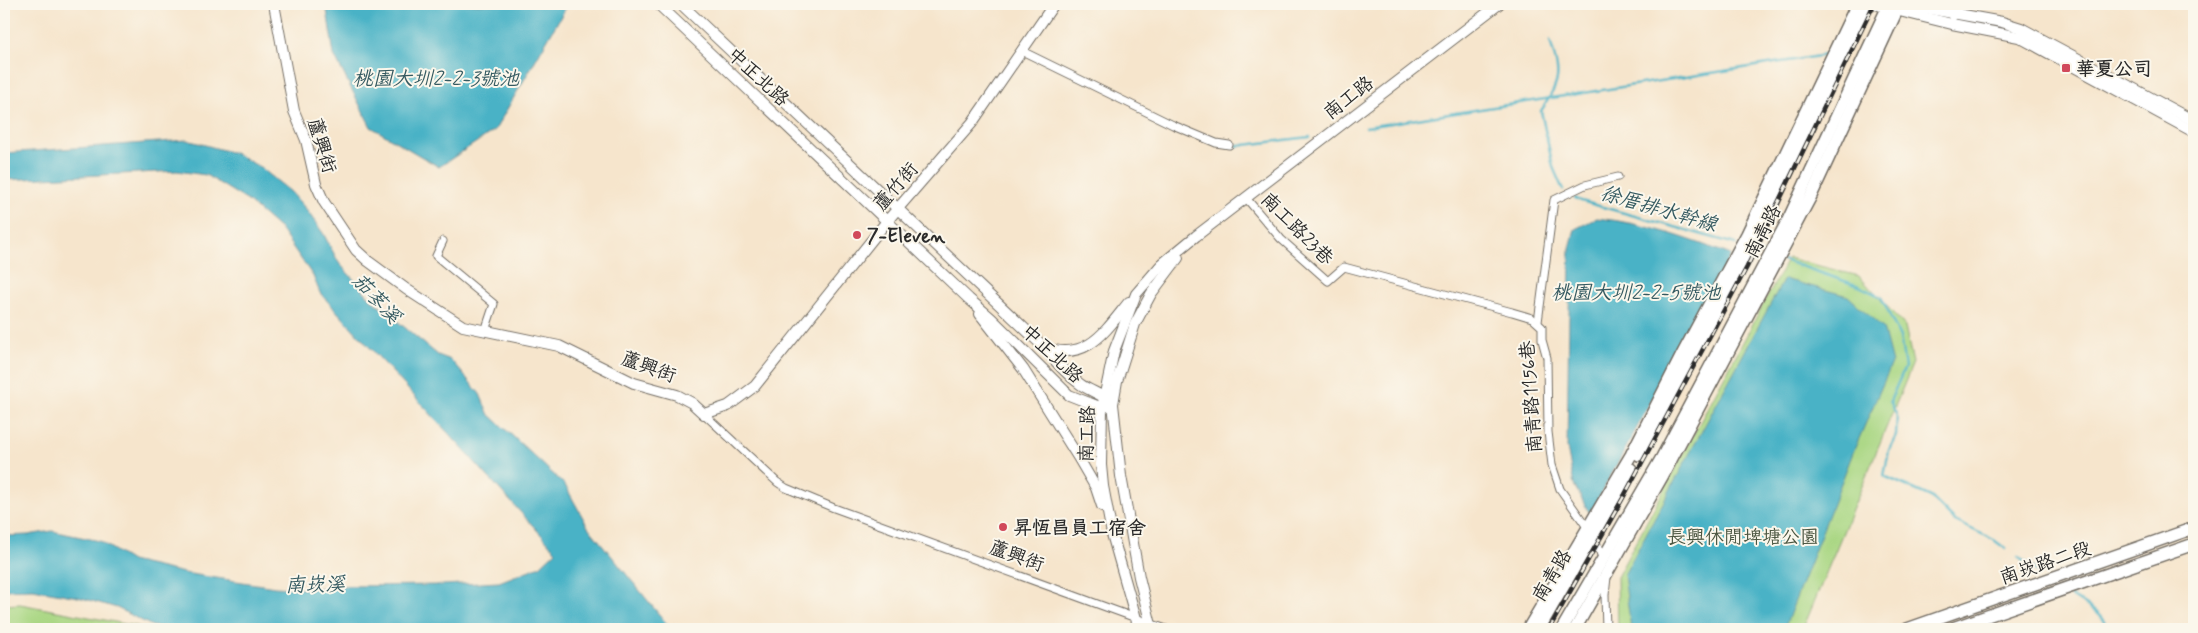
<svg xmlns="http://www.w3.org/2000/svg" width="2198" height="633" font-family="Mynerve,'LXGW WenKai TC',sans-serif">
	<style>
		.green { fill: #aad784; stroke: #6a8158 }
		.water { fill: #48b2c6; stroke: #3a6e78 }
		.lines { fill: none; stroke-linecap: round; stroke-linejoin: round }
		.stream { stroke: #48b2c6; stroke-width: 2.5 }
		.street-casing { stroke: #726c63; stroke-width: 9 }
		.secondary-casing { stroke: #726c63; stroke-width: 12 }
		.primary-casing { stroke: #726c63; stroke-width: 14 }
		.street { stroke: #fff; stroke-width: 7 }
		.secondary { stroke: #fff; stroke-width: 10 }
		.primary { stroke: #fff; stroke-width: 11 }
		.rail-casing { stroke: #2b2b2b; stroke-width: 4.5 }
		.rail { stroke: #fbf7ec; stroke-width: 2.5; stroke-dasharray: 8; stroke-linecap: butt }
		.poi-dot { fill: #d1495b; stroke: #fbf7ec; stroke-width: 2 }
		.labels { text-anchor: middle; stroke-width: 4; stroke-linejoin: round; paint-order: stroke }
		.poi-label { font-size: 19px; font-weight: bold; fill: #2b2b2b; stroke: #fbf7ec; text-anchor: start }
		.street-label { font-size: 19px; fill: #2b2b2b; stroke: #fbf7ec }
		.park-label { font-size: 19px; fill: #4b5641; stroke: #fbf7ec }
		.water-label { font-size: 20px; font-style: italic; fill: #355a61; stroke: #fbf7ec }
	</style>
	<rect width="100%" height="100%" fill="#fbf7ec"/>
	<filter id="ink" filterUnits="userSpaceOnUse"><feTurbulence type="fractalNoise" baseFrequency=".02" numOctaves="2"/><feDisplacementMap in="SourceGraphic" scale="10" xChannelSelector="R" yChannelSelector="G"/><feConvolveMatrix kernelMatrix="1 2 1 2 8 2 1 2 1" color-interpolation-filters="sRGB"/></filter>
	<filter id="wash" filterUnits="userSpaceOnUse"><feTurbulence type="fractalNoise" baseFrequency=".0096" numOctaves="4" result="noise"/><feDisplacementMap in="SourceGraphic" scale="20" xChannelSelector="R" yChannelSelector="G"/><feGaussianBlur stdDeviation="1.12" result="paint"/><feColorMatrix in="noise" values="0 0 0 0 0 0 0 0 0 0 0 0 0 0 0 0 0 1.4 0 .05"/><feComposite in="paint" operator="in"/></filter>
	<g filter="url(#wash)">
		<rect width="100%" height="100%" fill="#f6e5cc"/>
		<!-- green -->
		<g class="green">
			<polygon points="1788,258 1859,276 1905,326 1913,363 1803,629 1618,629 1617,577"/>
			<polygon points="20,604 152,629 4,629 4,605"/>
		</g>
		<!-- water -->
		<g class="water">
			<polygon points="326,4 568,4 495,130 439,167 371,127 334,55"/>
			<polygon points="187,140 234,153 260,167 291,192 305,208 323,233 339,263 373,301 438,355 451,360 480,394 488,413 565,485 588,527 671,629 535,629 520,627 452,629 186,629 152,626 117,608 78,597 33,589 4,590 4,536 28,535 52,531 100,541 131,561 184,573 275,587 307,589 344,586 443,585 499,582 540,566 556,551 320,293 313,276 280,229 248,201 206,175 177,171 4,180 4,153"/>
			<path d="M1597 218C1644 223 1687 238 1731 255L1590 514 1574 485 1567 448 1570 248 1575 229Z"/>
			<polygon points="1784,279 1848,296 1883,328 1892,363 1854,450 1784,629 1631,629 1624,575"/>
		</g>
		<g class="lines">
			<!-- stream -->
			<g class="stream">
				<path d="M1550 41C1561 77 1561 80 1541 111L1553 167 1563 190"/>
				<polyline points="1366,127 1826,55"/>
				<polyline points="1236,146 1310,137"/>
				<polyline points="1575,198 1581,201 1736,244"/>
				<polyline points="1754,250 1764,254"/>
				<polyline points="1783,260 1859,286 1881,297 1900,337 1905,367 1890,401 1897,416 1896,436 1889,450 1884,476 1931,497 1955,521 1994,540 2006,549"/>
				<polyline points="2018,557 2038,572"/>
				<path d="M2068 594C2081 603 2104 613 2107 629"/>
			</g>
		</g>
	</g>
	<g filter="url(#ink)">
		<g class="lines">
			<defs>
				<g id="street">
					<polyline points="1953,17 1960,4"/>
					<polyline points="1022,51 1173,125 1216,143 1229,145"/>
					<polyline points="1246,198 1281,239 1328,281 1344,267 1512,312 1532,318 1542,327 1542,340 1547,358 1548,432 1552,465 1560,489 1594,537 1603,560"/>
					<polyline points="443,241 436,256 494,304 485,331"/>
					<polyline points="1538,322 1554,200 1585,185 1618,177"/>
					<polyline points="704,414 777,482 786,488 834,508 1166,629"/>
					<polyline points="1606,629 1605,595 1607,577"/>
				</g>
				<g id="secondary">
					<polyline points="274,4 294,111 306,140 316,184 324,202 356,250 368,261 406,289 463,326 559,346 634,383 677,395 692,403 704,414 728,406 755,386 887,221 972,123 1054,4"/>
					<path d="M658 4 969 299 991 318 1069 395 1102 408 1113 404C1103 394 1091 392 1080 384 1066 374 1054 360 1044 347L681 4"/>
					<polyline points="1876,4 1887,8 1952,24 2019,37 2194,132"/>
					<polyline points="1903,4 2002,22 2021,28 2194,121"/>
					<polyline points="980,314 1023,369 1078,457 1096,488 1102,506"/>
					<path d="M1044 347C1087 363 1106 330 1129 302"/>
					<polyline points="1139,629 1112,534 1103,486 1101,465 1102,408 1114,351 1136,294 1162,264 1196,236 1499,4"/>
					<polyline points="1152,629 1139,577 1121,476 1113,404 1117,381 1135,324 1151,294 1178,258"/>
				</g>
				<g id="primary">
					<polyline points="1639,455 1770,210 1866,4"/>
					<polyline points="1528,629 1631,455 1683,353 1747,234 1857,4"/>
					<polyline points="1539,629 1631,469"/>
					<polyline points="1562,629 1661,459 1788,220 1889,4"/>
					<polyline points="1575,629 1663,475 1811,196 1900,4"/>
					<polyline points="1907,629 2194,528"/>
					<polyline points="1950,629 2194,544"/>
				</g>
			</defs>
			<!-- street casing -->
			<use href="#street" class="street-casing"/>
			<!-- secondary casing -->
			<use href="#secondary" class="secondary-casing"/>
			<!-- primary casing -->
			<use href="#primary" class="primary-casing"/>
			<!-- street -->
			<use href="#street" class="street"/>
			<!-- secondary -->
			<use href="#secondary" class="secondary"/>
			<!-- primary -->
			<use href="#primary" class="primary"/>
			<defs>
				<polyline id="rail" points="1549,629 1623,498 1747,267 1874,4"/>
			</defs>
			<!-- rail casing -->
			<use href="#rail" class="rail-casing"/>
			<!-- rail -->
			<use href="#rail" class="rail"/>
		</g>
	</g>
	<!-- markers -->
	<g class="poi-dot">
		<rect x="2061" y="63" width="10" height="10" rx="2.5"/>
		<circle cx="857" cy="235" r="5"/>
		<circle cx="1003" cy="527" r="5"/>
	</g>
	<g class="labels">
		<!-- poi labels -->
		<g class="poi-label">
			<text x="2076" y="75">華夏公司</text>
			<text x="867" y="242">7-Eleven</text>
			<text x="1013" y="534">昇恆昌員工宿舍</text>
		</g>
		<!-- street labels -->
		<g class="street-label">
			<text transform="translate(759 76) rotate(43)" y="7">中正北路</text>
			<text transform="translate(1348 97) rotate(-38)" y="7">南工路</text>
			<text transform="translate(323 145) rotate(73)" y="7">蘆興街</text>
			<text transform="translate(895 186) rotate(-49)" y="7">蘆竹街</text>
			<text transform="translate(1298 228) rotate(45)" y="7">南工路23巷</text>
			<text transform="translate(1762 231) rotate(-63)" y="7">南青路</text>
			<text transform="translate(1053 353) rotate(43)" y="7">中正北路</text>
			<text transform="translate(649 366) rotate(20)" y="7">蘆興街</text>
			<text transform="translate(1530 397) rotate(-94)" y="7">南青路1156巷</text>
			<text transform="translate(1086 434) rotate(-88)" y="7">南工路</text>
			<text transform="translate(1017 555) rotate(20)" y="7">蘆興街</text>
			<text transform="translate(2045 562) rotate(-19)" y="7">南崁路二段</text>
			<text transform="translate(1551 575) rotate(-59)" y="7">南青路</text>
		</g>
		<!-- park labels -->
		<g class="park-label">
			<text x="1743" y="543">長興休閒埤塘公園</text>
		</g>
		<!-- water labels -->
		<g class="water-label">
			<text x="436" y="85">桃園大圳2-2-3號池</text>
			<text transform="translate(1659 208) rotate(16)" y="7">徐厝排水幹線</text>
			<text x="1636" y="299">桃園大圳2-2-5號池</text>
			<text transform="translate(377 298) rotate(47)" y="7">茄苳溪</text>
			<text transform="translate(315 584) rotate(-1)" y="7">南崁溪</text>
		</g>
	</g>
	<!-- margin -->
	<rect width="2198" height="633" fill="none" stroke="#fbf7ec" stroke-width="20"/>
</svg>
